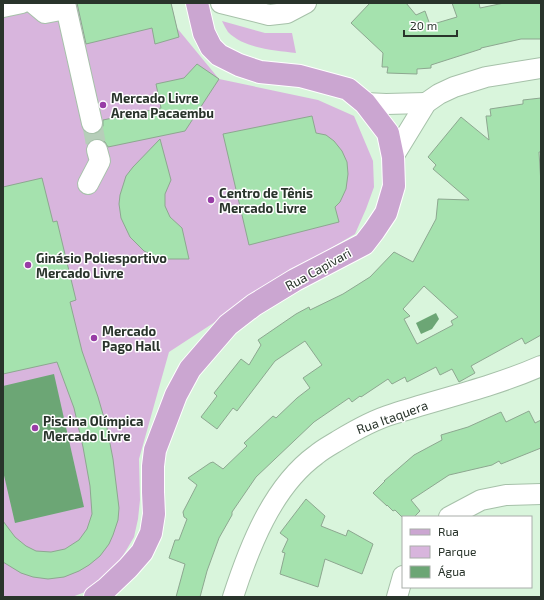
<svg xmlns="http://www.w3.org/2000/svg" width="544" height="600" font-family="'Exo 2',sans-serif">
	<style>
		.green { fill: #d8b5dd }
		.water { fill: #6ca675 }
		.building { fill: #a5e2ae; stroke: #8da790; fill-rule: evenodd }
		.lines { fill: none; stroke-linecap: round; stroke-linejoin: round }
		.minor-tunnel { stroke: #b6ceb9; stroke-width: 20; stroke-dasharray: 20 10; stroke-linecap: butt }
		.minor-casing { stroke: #a6c1a9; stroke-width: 22 }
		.major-casing { stroke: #fff; stroke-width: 24 }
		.minor { stroke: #fff; stroke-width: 20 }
		.major { stroke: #cba6d1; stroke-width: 22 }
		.poi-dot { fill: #983ca6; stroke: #fff; stroke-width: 1.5 }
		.labels { text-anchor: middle; stroke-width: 3; stroke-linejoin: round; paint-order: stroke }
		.poi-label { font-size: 13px; font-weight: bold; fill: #29342b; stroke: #fff; text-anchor: start }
		.street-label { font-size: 13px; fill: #29342b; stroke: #fff }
	</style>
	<rect width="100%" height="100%" fill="#d9f5dc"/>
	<!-- green -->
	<g class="green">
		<polygon points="3,3 171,3 177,28 219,79 318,100 354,116 373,161 374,187 366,209 355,234 307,262 169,352 139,459 140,500 138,519 134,537 121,559 102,578 85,592 72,597 3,597"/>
		<path d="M222 21 265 33H292L296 53C274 50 245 49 228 32 226 29 224 25 222 21Z"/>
	</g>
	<!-- water -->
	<g class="water">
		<polygon points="436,313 439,319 432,329 421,334 416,323"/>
		<polygon points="54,374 84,507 15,523 3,471 3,386"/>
	</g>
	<!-- building -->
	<g class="building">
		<polygon points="77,3 171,3 179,37 155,44 152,28 86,44"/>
		<polygon points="370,3 406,3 416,15 425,11 430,25 457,17 452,3 479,3 480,8 504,3 541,3 541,39 521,39 481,48 481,49 431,65 431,68 417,69 417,74 387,73 388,67 382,67 383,53 351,23"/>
		<polygon points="197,64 219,79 185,131 108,147 105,142 100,139 94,139 89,142 88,133 94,134 99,132 103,126 103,120 161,108 156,84 184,78"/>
		<path d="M541 98V152H539L541 184V335L525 344 522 338 471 366 475 373 459 382 452 369 440 375 436 367 407 382 405 377 392 384 388 379 361 397 360 396 352 402 349 398 314 422 256 477 232 512V515L219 538 207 571 200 597H176L185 564 169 558 175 540H179L187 519 184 517 183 512 197 485 188 478 210 463 213 462 223 469 247 446 244 443 273 416 276 418 297 398 310 388 303 378 322 365 305 341 275 361 237 411 233 408 217 429 201 417 217 396 214 393 241 359 249 365 261 345 258 340 296 314 309 307 310 310 343 294 370 277 394 252 413 262 436 219 438 199 469 200 433 169 436 165 428 157 461 117 489 140 486 116H491L490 109 523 104V100ZM424 286 458 317 451 321 453 325 417 344 404 319 410 316 403 309Z"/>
		<polygon points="312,116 316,133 326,135 334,141 342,151 347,162 348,174 346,189 340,202 335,207 339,222 249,245 223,134"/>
		<polygon points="160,139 171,180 165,194 165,206 170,217 182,228 189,259 165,259 156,257 144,251 130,237 121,218 119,204 120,195 126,176 133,167"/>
		<polygon points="42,178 53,222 57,221 76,300 70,302 82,351 98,397 107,428 113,459 119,508 118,520 113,535 109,544 100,556 89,565 79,571 64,577 48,579 33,577 21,573 3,562 3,521 15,537 26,546 36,551 51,552 65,549 79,540 87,529 92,514 90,486 83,447 74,408 57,362 3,374 3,187"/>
		<polygon points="529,411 535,423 541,420 541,448 501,464 499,461 492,465 449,475 411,500 420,511 414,517 402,517 395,510 393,511 387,505 387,506 373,493 385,481 384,481 414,455 442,440 441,435 468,427 501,412 506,422"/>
		<polygon points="306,499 325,516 321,526 346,536 348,530 373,544 362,574 325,559 318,587 280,574 285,553 282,552 288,539 280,533"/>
	</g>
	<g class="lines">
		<!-- minor-tunnel -->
		<polyline class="minor-tunnel" points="92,123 97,150"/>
		<defs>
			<g id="minor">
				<polyline points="33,3 45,13 66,9"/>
				<polyline points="65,3 92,123"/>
				<polyline points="221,3 269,15 287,13 306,3"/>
				<polyline points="3,7 22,3"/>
				<polyline points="365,103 386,104 426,103"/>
				<polyline points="393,157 426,103 439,94 454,87 486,77 541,68"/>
				<polyline points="88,184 100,161 97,150"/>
				<polyline points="449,517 481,500 506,495 541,494"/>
				<path d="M233 597C249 548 272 487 316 455 323 449 331 445 339 440 357 429 373 420 393 414 443 398 493 387 541 366"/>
				<polyline points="397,597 403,576"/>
			</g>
			<polyline id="major" points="95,597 107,588 128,568 142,552 151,533 154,514 153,492 153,466 155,450 176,395 190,369 228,325 254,305 295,280 364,244 374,231 386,213 394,186 393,157 388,133 365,103 348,89 300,76 260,72 239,65 219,55 211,47 204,33 197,3"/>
		</defs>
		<!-- minor casing -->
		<use href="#minor" class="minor-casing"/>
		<!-- major casing -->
		<use href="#major" class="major-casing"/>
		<!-- minor -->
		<use href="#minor" class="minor"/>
		<!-- major -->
		<use href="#major" class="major"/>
	</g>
	<!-- markers -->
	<g class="poi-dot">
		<circle cx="103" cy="105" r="4"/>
		<circle cx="211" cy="200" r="4"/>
		<circle cx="28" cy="265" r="4"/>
		<circle cx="94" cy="338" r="4"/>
		<circle cx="35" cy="428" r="4"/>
	</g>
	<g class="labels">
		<!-- poi labels -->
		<g class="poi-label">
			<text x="111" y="103">Mercado Livre<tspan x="111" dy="15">Arena Pacaembu</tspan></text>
			<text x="219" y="198">Centro de Tênis<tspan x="219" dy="15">Mercado Livre</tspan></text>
			<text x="36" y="263">Ginásio Poliesportivo<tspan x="36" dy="15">Mercado Livre</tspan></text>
			<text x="102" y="336">Mercado<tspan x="102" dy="15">Pago Hall</tspan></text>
			<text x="43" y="426">Piscina Olímpica<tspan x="43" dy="15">Mercado Livre</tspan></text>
		</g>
		<!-- street labels -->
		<g class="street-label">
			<text transform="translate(318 269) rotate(-29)" y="5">Rua Capivari</text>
			<text transform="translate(392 417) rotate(-20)" y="5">Rua Itaquera</text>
		</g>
	</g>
	<!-- border -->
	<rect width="544" height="600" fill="none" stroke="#29342b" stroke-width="8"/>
	<!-- legend -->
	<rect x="402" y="516" width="130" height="72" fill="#ffffff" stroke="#a9aeaa"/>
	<rect x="410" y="529" width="20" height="6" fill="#cba6d1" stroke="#a9aeaa"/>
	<text x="438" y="536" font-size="12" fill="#29342b">Rua</text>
	<rect x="410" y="546" width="20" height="12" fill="#d8b5dd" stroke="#a9aeaa"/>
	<text x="438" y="556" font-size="12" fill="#29342b">Parque</text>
	<rect x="410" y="566" width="20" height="12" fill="#6ca675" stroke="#a9aeaa"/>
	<text x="438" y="576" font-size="12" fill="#29342b">Água</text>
	<!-- scale -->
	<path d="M404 30v6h53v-6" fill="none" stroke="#29342b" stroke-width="2"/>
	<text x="410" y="30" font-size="12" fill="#29342b" stroke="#ffffff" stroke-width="3" paint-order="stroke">20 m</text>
</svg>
